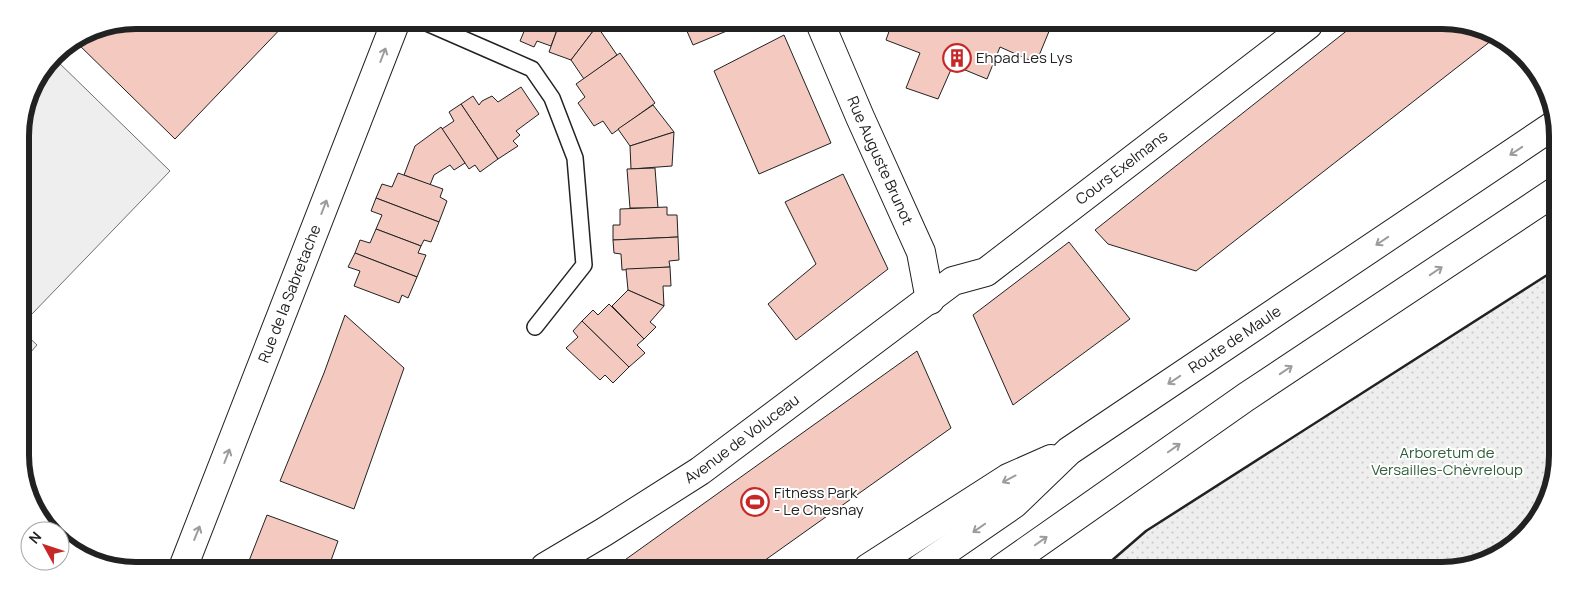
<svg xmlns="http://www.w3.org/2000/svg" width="1578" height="591" font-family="Manrope,sans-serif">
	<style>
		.grass { fill: #eee; stroke: #6f6f6f }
		.park { fill: url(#park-dots); stroke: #6f6f6f }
		.building { fill: #f3c9c0; stroke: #222 }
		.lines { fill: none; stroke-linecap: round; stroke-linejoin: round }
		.lane-casing { stroke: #222; stroke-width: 18 }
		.street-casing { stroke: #222; stroke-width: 30 }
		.secondary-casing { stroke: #222; stroke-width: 30 }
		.primary-casing { stroke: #222; stroke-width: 30 }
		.lane { stroke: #fff; stroke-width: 15 }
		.street { stroke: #fff; stroke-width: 28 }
		.secondary { stroke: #fff; stroke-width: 28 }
		.primary { stroke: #fff; stroke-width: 28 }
		.wall { stroke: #222; stroke-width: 2.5 }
		.oneway { stroke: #9c9c9c }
		.labels { text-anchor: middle; stroke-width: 4; stroke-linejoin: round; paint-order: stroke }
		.poi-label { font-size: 15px; fill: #222; stroke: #fff; text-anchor: start }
		.street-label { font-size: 15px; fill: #222; stroke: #fff }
		.park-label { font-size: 15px; fill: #2f5e38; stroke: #fff }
		.rim { fill: none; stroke: #222; stroke-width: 6 }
	</style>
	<defs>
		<pattern id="park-dots" width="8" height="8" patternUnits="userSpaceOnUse" patternTransform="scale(1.25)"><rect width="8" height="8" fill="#eee"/><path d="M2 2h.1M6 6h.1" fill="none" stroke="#ccc" stroke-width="1.8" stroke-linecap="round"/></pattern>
	</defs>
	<rect width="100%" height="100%" fill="#fff"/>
	<!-- grass -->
	<g class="grass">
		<polygon points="53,57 170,171 31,315 21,305 20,128 32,84"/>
		<polygon points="21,330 37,345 22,362"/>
	</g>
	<!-- park -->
	<polygon class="park" points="1555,270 1552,492 1513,547 1450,571 1102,569 1146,531"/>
	<!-- building -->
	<g class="building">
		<polygon points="135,20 288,21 175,139 74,40 92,29"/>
		<polygon points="497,22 512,22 510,27"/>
		<polygon points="528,22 560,22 551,46 537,41 534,47 520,41"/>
		<polygon points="560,22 586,22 597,26 571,60 549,52"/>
		<polygon points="683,22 746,23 693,45"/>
		<polygon points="892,23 1052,24 1036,63 1000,47 987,79 953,65 938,99 906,88 920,53 886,40"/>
		<polygon points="1354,25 1479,26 1496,37 1196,271 1108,244 1095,230"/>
		<polygon points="597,26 617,55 584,79 571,60"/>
		<polygon points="784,35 831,143 759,174 714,71"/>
		<polygon points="620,53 655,103 612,134 603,121 594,126 578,103 585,97 576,84"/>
		<polygon points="521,87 539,114 516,131 520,135 513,141 518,146 498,159 461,104 473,96 479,105 482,101 492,96 498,102"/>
		<polygon points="461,104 498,159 480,172 475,165 469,169 442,129 454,121 449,112"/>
		<polygon points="653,105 674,132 630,146 618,129"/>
		<polygon points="441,127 465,163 454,170 450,165 434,175 430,185 404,175 415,146"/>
		<polygon points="674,132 672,166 631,169 630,146"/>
		<polygon points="655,168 658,208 630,208 627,169"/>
		<polygon points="398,173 443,189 440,197 447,201 439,222 376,198 382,184 392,187"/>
		<polygon points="843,174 888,269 796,340 768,304 816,264 785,202"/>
		<polygon points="376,198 439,222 431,242 424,240 421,246 376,229 382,215 371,211"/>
		<polygon points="667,207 667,215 677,215 678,237 613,240 613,225 620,225 620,209"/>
		<polygon points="376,229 421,246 418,253 426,255 417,277 355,253 360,240 370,243"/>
		<polygon points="678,237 679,260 669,261 670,267 622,270 621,254 614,253 613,240"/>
		<polygon points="1069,242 1130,319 1013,405 973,315"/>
		<polygon points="355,253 417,277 408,298 402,295 399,303 354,286 360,271 348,267"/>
		<polygon points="670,267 671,286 663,286 664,306 628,290 626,269"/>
		<polygon points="628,290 664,306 650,322 656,327 644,339 612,306"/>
		<polygon points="609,304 644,339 637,345 645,353 629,367 582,321 593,310 598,315"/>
		<polygon points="345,315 404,368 354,509 280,481 324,373"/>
		<polygon points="582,321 629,367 613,383 605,375 600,380 566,348 578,337 573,331"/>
		<polygon points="917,351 951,428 754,568 615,567"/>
		<polygon points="267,515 338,541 329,566 247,566"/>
	</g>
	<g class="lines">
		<defs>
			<polyline id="lane" points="422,21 532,69 552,98 575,158 584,265 535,327"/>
			<g id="street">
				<path id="s1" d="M820 23 860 117 921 252 930 300"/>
				<path id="s2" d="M545 567 604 532 700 471 953 281 986 272 1308 25"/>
			</g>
			<g id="secondary">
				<path id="s3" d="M184 565 396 21"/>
			</g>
			<g id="primary">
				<polyline points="868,568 1008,478 1051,459"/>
				<path id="s4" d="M921 568 1014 504 1069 451 1557 123"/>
				<polyline points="1001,569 1246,397 1556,191"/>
			</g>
		</defs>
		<!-- lane casing -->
		<use href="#lane" class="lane-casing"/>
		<!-- street casing -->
		<use href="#street" class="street-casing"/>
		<!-- secondary casing -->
		<use href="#secondary" class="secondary-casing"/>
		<!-- primary casing -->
		<use href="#primary" class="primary-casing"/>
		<!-- lane -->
		<use href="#lane" class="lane"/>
		<!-- street -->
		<use href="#street" class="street"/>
		<!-- secondary -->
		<use href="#secondary" class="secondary"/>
		<!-- primary -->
		<use href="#primary" class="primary"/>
		<!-- wall -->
		<polyline class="wall" points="1102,569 1146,531 1555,270"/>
	</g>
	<!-- one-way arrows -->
	<defs><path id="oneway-shaft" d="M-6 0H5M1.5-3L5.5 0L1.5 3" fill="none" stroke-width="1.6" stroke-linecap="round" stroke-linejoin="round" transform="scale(1.25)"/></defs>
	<g class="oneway">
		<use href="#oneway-shaft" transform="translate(383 55) rotate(-69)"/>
		<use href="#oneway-shaft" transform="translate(1516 151) rotate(146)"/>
		<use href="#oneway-shaft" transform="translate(324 207) rotate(-69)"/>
		<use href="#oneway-shaft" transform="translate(1382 241) rotate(146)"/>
		<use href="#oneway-shaft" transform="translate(1436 271) rotate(-34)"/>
		<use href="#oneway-shaft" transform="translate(1286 370) rotate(-34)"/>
		<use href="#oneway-shaft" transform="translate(1174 380) rotate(146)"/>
		<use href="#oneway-shaft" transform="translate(1174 448) rotate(-35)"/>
		<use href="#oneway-shaft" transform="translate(227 456) rotate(-69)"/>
		<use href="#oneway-shaft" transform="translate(1009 479) rotate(152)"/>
		<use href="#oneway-shaft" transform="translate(979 528) rotate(145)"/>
		<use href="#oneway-shaft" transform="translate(197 533) rotate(-68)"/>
		<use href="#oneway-shaft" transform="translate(1041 541) rotate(-35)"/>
	</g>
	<!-- icons -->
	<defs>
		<symbol id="building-ring" viewBox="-11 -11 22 22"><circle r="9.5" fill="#fff" stroke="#c62828" stroke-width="1.5"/><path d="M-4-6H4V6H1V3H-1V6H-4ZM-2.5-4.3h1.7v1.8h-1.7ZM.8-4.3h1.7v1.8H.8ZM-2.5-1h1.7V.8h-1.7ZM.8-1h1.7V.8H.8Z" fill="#c62828"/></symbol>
		<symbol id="stadium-ring" viewBox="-11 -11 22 22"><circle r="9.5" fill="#fff" stroke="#c62828" stroke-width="1.5"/><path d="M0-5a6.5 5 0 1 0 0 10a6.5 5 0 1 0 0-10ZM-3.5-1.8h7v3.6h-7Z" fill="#c62828"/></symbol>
	</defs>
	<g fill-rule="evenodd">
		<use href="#building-ring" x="941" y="42" width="32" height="32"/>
		<use href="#stadium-ring" x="739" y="486" width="32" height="32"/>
	</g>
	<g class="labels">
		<!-- poi labels -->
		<g class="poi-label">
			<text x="976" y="63">Ehpad Les Lys</text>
			<text x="774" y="498">Fitness Park<tspan x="774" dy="17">- Le Chesnay</tspan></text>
		</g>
		<!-- street labels -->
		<g class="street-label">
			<text dy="5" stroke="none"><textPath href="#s1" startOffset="150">Rue Auguste Brunot</textPath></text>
			<text dy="5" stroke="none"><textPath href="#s2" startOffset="704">Cours Exelmans</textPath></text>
			<text dy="5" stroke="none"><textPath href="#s3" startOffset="291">Rue de la Sabretache</textPath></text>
			<text dy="5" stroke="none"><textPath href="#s4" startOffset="389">Route de Maule</textPath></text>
			<text dy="5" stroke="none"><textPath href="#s2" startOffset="235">Avenue de Voluceau</textPath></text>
		</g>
		<!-- park labels -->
		<g class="park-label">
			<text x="1447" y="458">Arboretum de<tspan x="1447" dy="17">Versailles-Chèvreloup</tspan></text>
		</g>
	</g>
	<!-- crop -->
	<path d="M0 0H1578V591H0ZM136 29H1442A107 107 0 0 1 1549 136V455A107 107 0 0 1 1442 562H136A107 107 0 0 1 29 455V136A107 107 0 0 1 136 29Z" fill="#fff" fill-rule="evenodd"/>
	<path class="rim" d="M136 29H1442A107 107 0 0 1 1549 136V455A107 107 0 0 1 1442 562H136A107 107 0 0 1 29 455V136A107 107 0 0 1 136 29Z"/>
	<!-- north arrow -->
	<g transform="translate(45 546) rotate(310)"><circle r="24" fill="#ffffff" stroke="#a7a7a7"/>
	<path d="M0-4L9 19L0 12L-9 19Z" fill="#c62828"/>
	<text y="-8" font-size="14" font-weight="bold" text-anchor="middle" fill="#222222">N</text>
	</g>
</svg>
